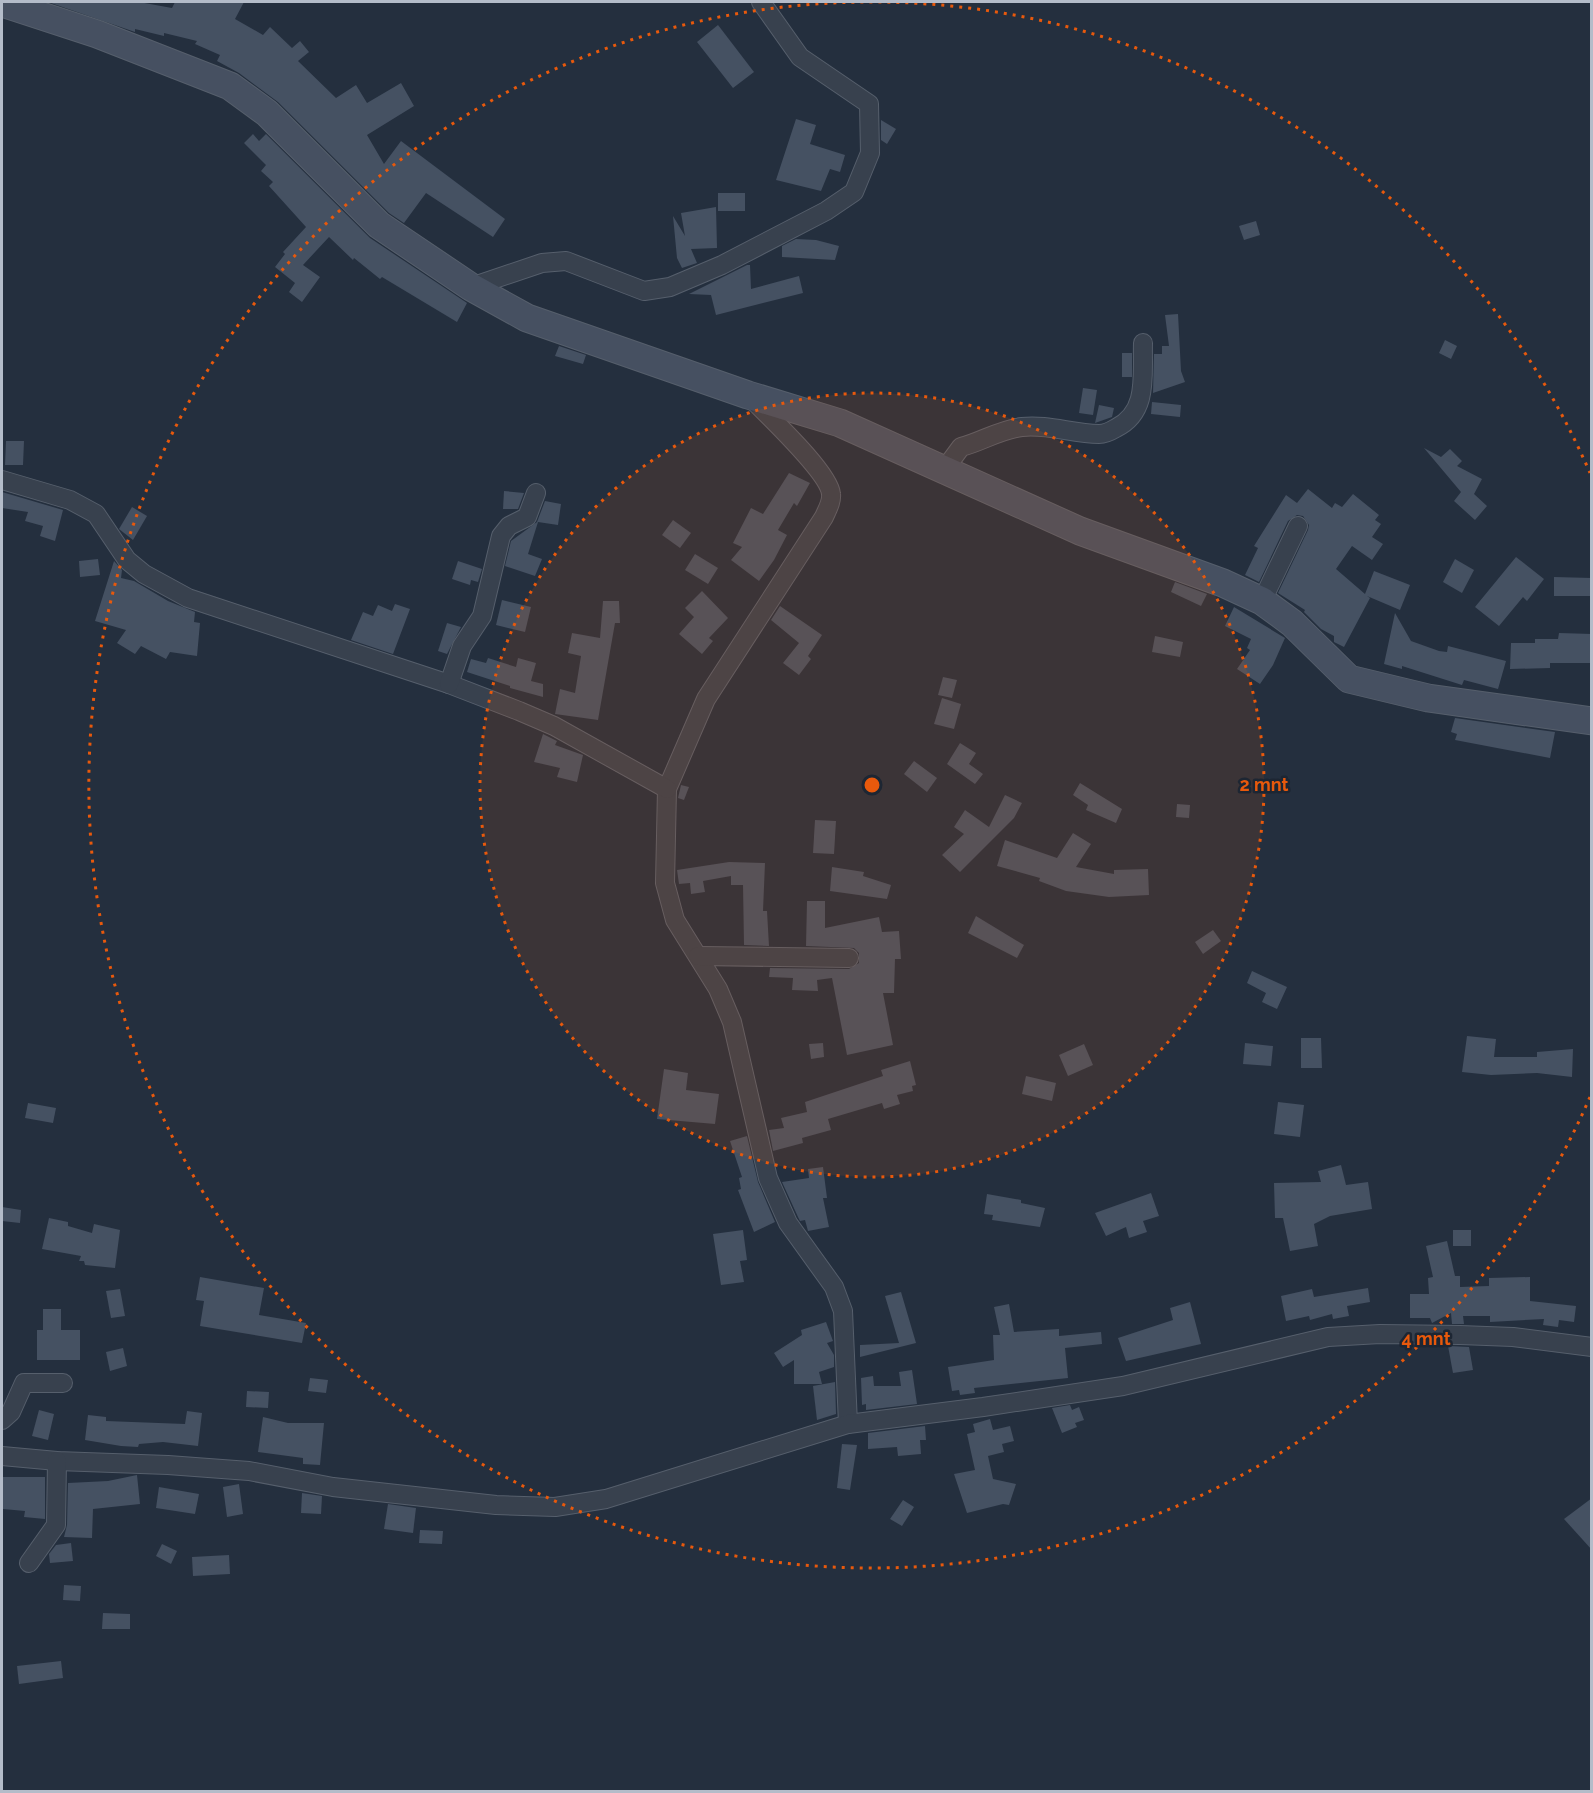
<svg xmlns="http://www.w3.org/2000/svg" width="1593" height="1793" font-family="Raleway,sans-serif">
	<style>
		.building { fill: #455162 }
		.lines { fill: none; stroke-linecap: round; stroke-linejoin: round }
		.street-casing { stroke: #565f6c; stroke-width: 20 }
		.secondary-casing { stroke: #565f6c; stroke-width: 29 }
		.street { stroke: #38414e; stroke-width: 18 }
		.secondary { stroke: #465061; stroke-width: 27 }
		.ring { fill: none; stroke: #e8590c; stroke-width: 3; stroke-dasharray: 3 6 }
		.centre { fill: #e8590c; stroke: #1d2633; stroke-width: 3 }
		.ring-label { font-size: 18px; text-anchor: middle; font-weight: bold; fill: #e8590c; stroke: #1d2633; stroke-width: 5; stroke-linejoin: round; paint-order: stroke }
	</style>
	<rect width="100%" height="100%" fill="#242f3e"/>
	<!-- building -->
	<g class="building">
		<polygon points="48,2 139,2 172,8 175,2 244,2 235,19 263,35 270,27 292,48 300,41 309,52 298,61 336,98 356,85 367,103 401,83 414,106 367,135 384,164 401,141 505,219 493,237 426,193 404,223 389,213 278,102 239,73 217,61 220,55 195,44 197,41 164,33 164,36 135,29 135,32"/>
		<polygon points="718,25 754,72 733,88 697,42"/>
		<polygon points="796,119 816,125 810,144 845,155 840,172 830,169 821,191 776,180"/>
		<polygon points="881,120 896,129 887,144 881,140"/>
		<polygon points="253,134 259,141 266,134 370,238 467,303 457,322 382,277 380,279 354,258 353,260 329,237 303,265 320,277 302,302 289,292 295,283 275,267 285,254 283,252 306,227 269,186 273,182 261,171 266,165 244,143"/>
		<rect x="718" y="193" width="27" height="18"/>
		<polygon points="716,207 717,248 691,249 697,263 682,268 677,258 673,216 685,236 681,213"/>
		<polygon points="1256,221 1260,235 1244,240 1239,226"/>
		<polygon points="796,239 816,240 839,246 835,260 782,257 782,246"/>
		<polygon points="747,265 750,265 751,289 799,276 803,293 716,315 711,295 689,294"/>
		<polygon points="1178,314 1181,371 1185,382 1153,393 1154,354 1162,354 1162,346 1169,346 1165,315"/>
		<polygon points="1445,340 1457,346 1451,359 1439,353"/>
		<polygon points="559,346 586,355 583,364 555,356"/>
		<rect x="1122" y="353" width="10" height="24"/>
		<polygon points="1083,388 1097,390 1093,415 1079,413"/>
		<polygon points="1152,402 1181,405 1180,417 1151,414"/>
		<polygon points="1099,405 1114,408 1112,417 1095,423"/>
		<polygon points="6,441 24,441 23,465 5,465"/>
		<polygon points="1424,448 1441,457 1450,449 1462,461 1457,466 1482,479 1474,494 1487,506 1475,520 1454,501 1461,492"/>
		<polygon points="789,473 810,483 797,506 794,503 778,530 787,535 774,560 759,581 731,560 742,547 733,543 751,508 763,514"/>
		<polygon points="1308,489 1332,508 1335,503 1342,507 1353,494 1379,515 1375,520 1381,524 1372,537 1383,544 1372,560 1352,546 1336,569 1365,594 1374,571 1410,585 1400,610 1367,596 1370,598 1344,647 1334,642 1334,636 1321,629 1304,612 1305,610 1278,593 1308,530 1309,525 1303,516 1297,515 1288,521 1259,582 1245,575 1258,548 1254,546 1286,495 1297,503"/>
		<polygon points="504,491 524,493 518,509 503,509"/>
		<polygon points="2,492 63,510 55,541 40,536 43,526 25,521 28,512 2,508"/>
		<polygon points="545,501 561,504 558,525 538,522 528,554 542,559 535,576 505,566 511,541 537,522"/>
		<polygon points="132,507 147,516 133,540 119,529"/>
		<polygon points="673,520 691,533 680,548 662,535"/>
		<polygon points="695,554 718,568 708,584 685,570"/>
		<polygon points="1516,557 1544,579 1527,601 1523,597 1499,626 1475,607"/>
		<polygon points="98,559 100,575 80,577 79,561"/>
		<polygon points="1455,559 1474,570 1462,593 1443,582"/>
		<polygon points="114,561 122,570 121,578 134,581 168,601 195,612 194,622 200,623 197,656 170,652 166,659 141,646 135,654 117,643 126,630 95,621"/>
		<polygon points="458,561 482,569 478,582 471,580 470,585 452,579"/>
		<polygon points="1554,577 1592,578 1592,596 1554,596"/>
		<polygon points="1175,582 1207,594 1201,606 1171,592"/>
		<polygon points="702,591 728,618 709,638 713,641 702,654 679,634 694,617 685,608"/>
		<polygon points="502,600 531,607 525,632 496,625"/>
		<polygon points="603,601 619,601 620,623 615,623 598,720 555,714 560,689 575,693 581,656 568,653 572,633 600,638"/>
		<polygon points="395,604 410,609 393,654 351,640 363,612 373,616 378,605 392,611"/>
		<polygon points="780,606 822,635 808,656 811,659 799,675 783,663 799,643 771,620"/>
		<polygon points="1234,607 1285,638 1273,665 1260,684 1237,669 1250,650 1247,648 1251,639 1225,626"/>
		<polygon points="1395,613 1411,641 1439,651 1447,652 1448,646 1506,661 1498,689 1464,680 1462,685 1402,666 1402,669 1384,664"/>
		<polygon points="447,623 461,627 447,654 438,651"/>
		<polygon points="1559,633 1592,634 1592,663 1550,663 1550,668 1510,669 1511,643 1535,643 1535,639 1558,639"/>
		<polygon points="1155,636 1183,642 1180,657 1152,652"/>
		<polygon points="488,658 516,667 518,658 536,663 531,681 543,684 543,697 510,688 510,686 467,672 471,659 486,663"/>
		<polygon points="943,677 957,680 952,698 938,695"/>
		<polygon points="942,698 961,704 954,729 934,724"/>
		<polygon points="1455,718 1555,732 1550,758 1455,740 1457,734 1451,732"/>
		<polygon points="543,734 557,741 555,745 583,755 577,782 557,777 560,768 534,762"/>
		<polygon points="960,743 976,753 969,764 983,774 975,784 947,764"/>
		<polygon points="914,761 937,778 927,792 904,774"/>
		<polygon points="1080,783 1122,809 1116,823 1086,810 1088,805 1073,795"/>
		<polygon points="681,785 689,787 684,800 678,798"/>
		<polygon points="1005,795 1022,803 1014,818 960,872 942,855 964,834 954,827 965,810 989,827"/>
		<polygon points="1177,804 1190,805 1189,818 1176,817"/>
		<polygon points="815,820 836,821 834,854 813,853"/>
		<polygon points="1073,833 1091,844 1076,867 1114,874 1114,870 1148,869 1149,895 1109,897 1066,891 1039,881 1040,878 997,866 1005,840 1057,858"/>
		<polygon points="729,862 765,863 763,911 767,911 769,946 744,945 743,885 731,885 731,876 703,881 705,892 691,894 690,883 679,884 677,870"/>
		<polygon points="832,867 864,872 863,876 891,885 887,899 830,891"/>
		<polygon points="807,901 825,901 825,928 879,917 882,932 899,931 901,959 895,959 894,993 883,993 893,1045 847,1055 832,978 817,980 818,991 792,990 793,978 769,977 770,968 849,969 859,963 859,953 854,948 806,946"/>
		<polygon points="976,916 1024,945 1017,958 968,933"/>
		<polygon points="1213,930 1221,941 1203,954 1195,942"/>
		<polygon points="1252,971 1287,987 1277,1009 1262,1002 1266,993 1247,983"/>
		<polygon points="1467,1036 1496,1039 1494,1057 1537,1057 1537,1052 1573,1049 1572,1077 1537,1073 1491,1075 1462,1072"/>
		<polygon points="1301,1038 1321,1038 1322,1068 1301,1068"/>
		<polygon points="823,1043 824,1057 811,1059 809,1044"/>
		<polygon points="1245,1043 1273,1046 1271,1066 1243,1064"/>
		<polygon points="1084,1044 1093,1065 1068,1076 1059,1055"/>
		<polygon points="910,1061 916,1085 912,1086 913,1091 897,1095 900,1104 884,1109 882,1103 828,1119 831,1130 802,1138 803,1143 773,1151 769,1130 784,1128 781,1118 807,1112 805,1102 883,1076 881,1070"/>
		<polygon points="664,1069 688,1073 686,1090 719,1094 715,1124 657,1119"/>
		<polygon points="1026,1076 1056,1083 1052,1101 1022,1094"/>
		<polygon points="1278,1102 1304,1105 1300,1137 1274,1134"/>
		<polygon points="28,1103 56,1108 53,1123 25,1118"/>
		<polygon points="747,1136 758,1182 775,1222 754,1232 738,1190 741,1189 739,1178 742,1177 730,1141"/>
		<polygon points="1341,1165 1346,1185 1368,1182 1372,1209 1330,1216 1314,1224 1318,1246 1290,1251 1283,1218 1275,1218 1274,1183 1321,1182 1318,1171"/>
		<polygon points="823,1167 827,1198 823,1198 829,1227 808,1231 805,1220 800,1221 798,1217 782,1182 809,1178 808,1169"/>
		<polygon points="1151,1193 1159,1216 1143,1221 1147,1232 1129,1238 1126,1227 1106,1236 1095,1213"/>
		<polygon points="987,1194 1021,1200 1021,1203 1045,1208 1040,1227 992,1220 993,1215 984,1214"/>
		<polygon points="2,1207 21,1210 20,1223 2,1221"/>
		<polygon points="49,1218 68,1222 68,1226 92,1233 94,1224 120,1230 115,1268 85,1265 84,1261 79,1261 81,1256 42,1249"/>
		<polygon points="743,1230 747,1260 740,1261 744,1282 721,1285 713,1234"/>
		<rect x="1453" y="1230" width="18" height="16"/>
		<polygon points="1447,1241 1455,1276 1460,1276 1460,1287 1489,1286 1489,1278 1530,1277 1530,1301 1576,1306 1574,1322 1559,1320 1558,1327 1543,1325 1544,1319 1490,1322 1490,1316 1463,1316 1464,1324 1452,1324 1451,1313 1432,1323 1430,1318 1410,1318 1410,1294 1429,1294 1428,1278 1433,1277 1426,1246"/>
		<polygon points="200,1277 264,1288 259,1315 306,1323 302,1343 200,1326 204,1301 196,1300"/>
		<polygon points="1368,1288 1370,1302 1347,1306 1349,1316 1333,1319 1332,1314 1310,1320 1309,1316 1286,1321 1281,1296 1312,1289 1314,1297"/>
		<polygon points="120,1289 125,1316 111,1318 106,1291"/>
		<polygon points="901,1292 916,1343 860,1357 860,1345 899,1343 885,1296"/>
		<polygon points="1190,1302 1201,1344 1126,1361 1118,1338 1173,1320 1170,1308"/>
		<polygon points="1009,1304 1014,1332 1059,1329 1059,1336 1101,1332 1102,1344 1065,1348 1068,1378 974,1388 975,1393 960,1395 959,1390 952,1391 948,1367 994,1360 993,1335 1000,1335 994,1307"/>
		<polygon points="43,1309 61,1309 61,1330 80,1330 80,1360 37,1360 37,1330 43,1330"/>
		<polygon points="826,1322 833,1341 827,1343 834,1355 834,1367 819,1372 822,1384 794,1384 794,1360 783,1367 774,1353 802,1335 801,1330"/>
		<polygon points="1448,1346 1469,1347 1473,1370 1453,1373"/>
		<polygon points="123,1348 127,1366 110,1371 106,1352"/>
		<polygon points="912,1370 917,1404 866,1410 866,1404 862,1405 861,1378 873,1376 874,1386 901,1386 899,1372"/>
		<polygon points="310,1378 328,1380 326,1393 308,1391"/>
		<polygon points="835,1382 836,1414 817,1420 813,1386"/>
		<polygon points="247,1391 269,1392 268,1408 246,1407"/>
		<polygon points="1070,1405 1072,1410 1079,1407 1084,1420 1075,1423 1077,1427 1062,1433 1052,1408"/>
		<polygon points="39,1410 54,1414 48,1440 32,1436"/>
		<polygon points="187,1411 202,1413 198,1446 163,1442 139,1444 138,1447 121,1446 85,1440 88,1415 106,1417 106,1421 185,1424"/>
		<polygon points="263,1417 288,1423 324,1423 320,1465 303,1464 303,1458 258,1452"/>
		<polygon points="990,1419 993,1430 1010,1426 1014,1441 1002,1444 1004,1452 988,1456 993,1479 1016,1484 1009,1505 1003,1504 967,1513 954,1474 975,1470 967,1434 975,1432 973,1424"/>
		<polygon points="925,1426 926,1440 920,1440 921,1454 898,1456 897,1447 868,1449 868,1433"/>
		<polygon points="842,1444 857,1445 850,1490 837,1488"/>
		<polygon points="137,1475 140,1504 93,1509 92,1538 64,1537 67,1525 68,1483 108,1481"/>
		<polygon points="3,1477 45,1477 45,1519 24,1517 25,1511 3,1509"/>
		<polygon points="239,1484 243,1514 227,1517 223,1487"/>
		<polygon points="159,1487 199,1494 195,1514 156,1508"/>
		<polygon points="302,1493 322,1496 321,1514 301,1513"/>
		<polygon points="1592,1498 1592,1550 1564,1519"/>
		<polygon points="903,1500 914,1507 902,1526 890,1519"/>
		<polygon points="388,1504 416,1508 413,1533 384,1529"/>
		<polygon points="420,1530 443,1531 442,1544 419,1543"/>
		<polygon points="71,1543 73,1561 50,1563 49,1554 56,1545"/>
		<polygon points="162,1544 177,1551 171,1564 156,1556"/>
		<polygon points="229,1555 230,1574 193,1576 192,1557"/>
		<polygon points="64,1585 81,1586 80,1601 63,1600"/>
		<polygon points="103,1613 130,1614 130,1629 102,1629"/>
		<polygon points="61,1661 63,1678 19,1684 17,1666"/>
	</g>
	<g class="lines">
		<defs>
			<g id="street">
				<polyline points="471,287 542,263 566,261 644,291 670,287 722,265 826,211 854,192 870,153 869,104 800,57 761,2"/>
				<path d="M750 397C767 415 829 472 831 494 832 502 827 510 824 517L706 699 667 789 665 883 675 920 718 989 732 1022 768 1178 788 1223 834 1287 843 1311 848 1424"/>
				<path d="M944 470 961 447C981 442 1001 429 1022 427 1048 424 1073 434 1099 434 1105 434 1111 431 1116 428 1149 412 1142 375 1143 343"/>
				<polyline points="2,480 70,500 96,514 127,560 144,574 188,598 449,684 519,711 554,726 667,789"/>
				<polyline points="1262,601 1298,526"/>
				<polyline points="449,684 462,646 482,616 501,536 509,526 527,517 536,493"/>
				<polyline points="698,956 849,958"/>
				<polyline points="2,1420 11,1412 24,1383 63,1383"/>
				<polyline points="2,1456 57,1461 168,1465 249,1471 333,1487 496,1505 555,1507 606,1499 848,1424 983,1407 1123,1386 1328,1337 1380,1334 1460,1335 1513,1337 1592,1347"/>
				<polyline points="29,1563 56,1525 57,1461"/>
			</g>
			<polyline id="secondary" points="2,3 97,34 230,86 267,113 379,225 471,287 527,318 748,395 840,423 1080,531 1223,583 1262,601 1292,623 1349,679 1428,698 1592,721"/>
		</defs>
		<!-- street casing -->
		<use href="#street" class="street-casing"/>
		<!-- secondary casing -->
		<use href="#secondary" class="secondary-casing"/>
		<!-- street -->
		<use href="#street" class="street"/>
		<!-- secondary -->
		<use href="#secondary" class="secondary"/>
	</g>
	<!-- distance rings -->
	<circle cx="872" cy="785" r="392" fill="#e8590c" fill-opacity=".12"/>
	<g class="ring">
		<circle cx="872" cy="785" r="392"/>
		<path d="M1590 1097A783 783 0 1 1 1590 473"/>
	</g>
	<circle cx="872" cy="785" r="9" class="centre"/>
	<g class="ring-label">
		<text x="1264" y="791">2 mnt</text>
		<text x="1426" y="1345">4 mnt</text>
	</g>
	<!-- border -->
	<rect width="1593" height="1793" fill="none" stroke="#b4bcc9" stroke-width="6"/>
</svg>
